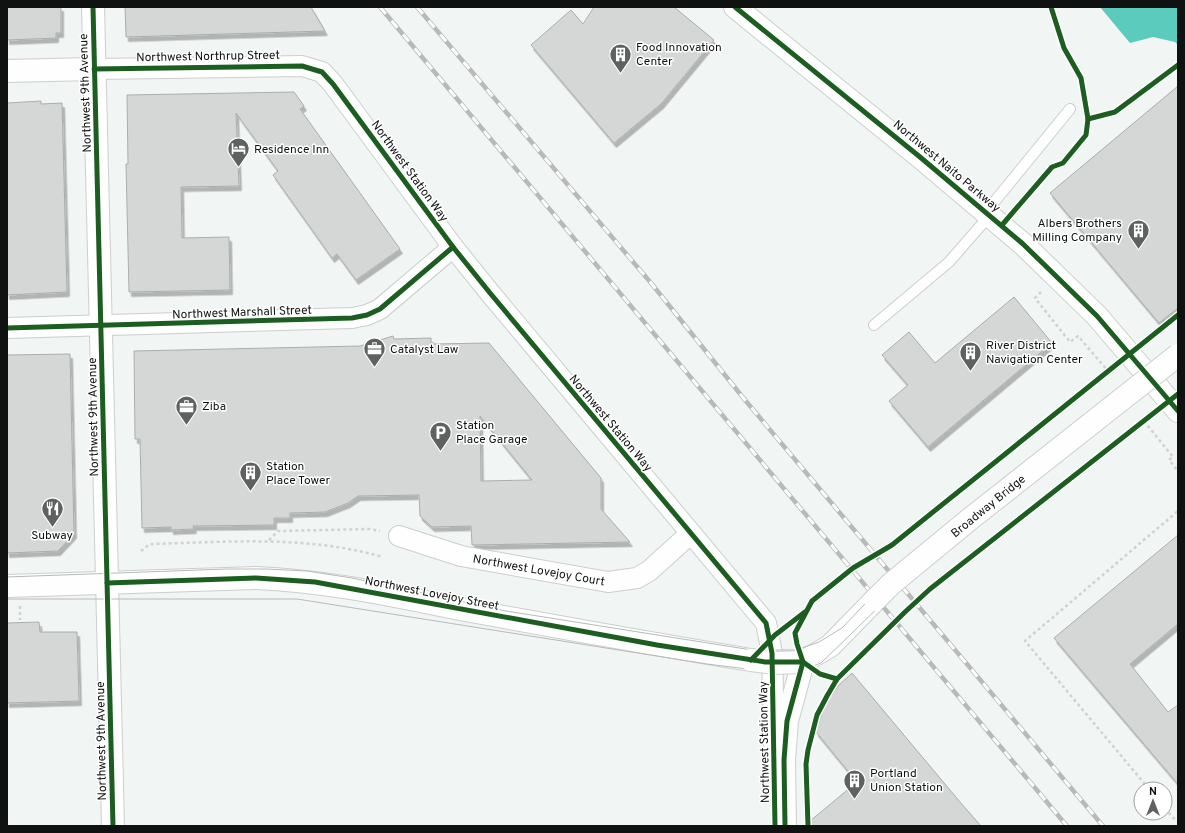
<svg xmlns="http://www.w3.org/2000/svg" width="1185" height="833" font-family="Overpass,sans-serif">
	<style>
		.water { fill: #5acbbd }
		.building { fill: #d4d7d6; stroke: #abaead; fill-rule: evenodd; filter: url(#shadow) }
		.lines { fill: none; stroke-linecap: round; stroke-linejoin: round }
		.lane-casing { stroke: #cccfcf; stroke-width: 12 }
		.street-casing { stroke: #cccfcf; stroke-width: 22 }
		.secondary-casing { stroke: #cccfcf; stroke-width: 24 }
		.primary-casing { stroke: #cccfcf; stroke-width: 24 }
		.path { stroke: #d2d2d2; stroke-width: 2.5; stroke-dasharray: 3 3; stroke-linecap: butt }
		.lane { stroke: #fdfefd; stroke-width: 10 }
		.street { stroke: #fdfefd; stroke-width: 20 }
		.secondary { stroke: #fdfefd; stroke-width: 22 }
		.primary { stroke: #fdfefd; stroke-width: 22 }
		.tram { stroke: #b8bab9; stroke-width: 1 }
		.rail-casing { stroke: #b8bab9; stroke-width: 4.5 }
		.rail { stroke: #fff; stroke-width: 3; stroke-dasharray: 9; stroke-linecap: butt }
		.secondary-bridge-casing { stroke: #cccfcf; stroke-width: 24; stroke-linecap: butt }
		.primary-bridge-casing { stroke: #cccfcf; stroke-width: 24; stroke-linecap: butt }
		.secondary-bridge { stroke: #fdfefd; stroke-width: 22 }
		.primary-bridge { stroke: #fdfefd; stroke-width: 22 }
		.cycleway-casing { stroke: #fff; stroke-width: 8 }
		.cycleway { stroke: #1b5e20; stroke-width: 5 }
		.labels { text-anchor: middle; stroke-width: 3; stroke-linejoin: round; paint-order: stroke }
		.poi-label { font-size: 12px; fill: #101212; stroke: #fff; text-anchor: start }
		.street-label { font-size: 12px; fill: #101212; stroke: #fff }
	</style>
	<defs>
		<filter id="shadow"><feDropShadow dx="2.5" dy="4.5" stdDeviation="0" flood-color="#0004"/></filter>
	</defs>
	<rect width="100%" height="100%" fill="#f1f5f4"/>
	<!-- water -->
	<polygon class="water" points="1100,7 1178,7 1178,45 1175,42 1153,37 1130,43"/>
	<!-- building -->
	<g class="building">
		<polygon points="7,7 61,7 61,33 56,33 56,38 7,40"/>
		<polygon points="125,7 311,7 325,31 126,37"/>
		<polygon points="594,7 674,7 714,40 661,104 614,143 531,45 571,10 583,24"/>
		<polygon points="1178,86 1178,308 1159,323 1050,193"/>
		<polygon points="294,92 304,106 300,109 400,249 356,280 337,254 332,258 273,175 278,171 236,113 239,186 181,187 182,238 229,237 230,290 129,292 126,164 128,164 127,95"/>
		<polygon points="41,101 41,104 62,103 67,292 7,295 7,103"/>
		<polygon points="1014,297 1052,343 928,447 889,401 908,385 882,355 909,332 935,363"/>
		<path d="M393 336 394 339 431 338V344L489 343 601 478V509L630 542 472 545 471 526 432 527 420 516 419 495 358 496 348 503 325 512 290 513V518H274V525L193 526 194 529 171 530V527L142 528 140 439H135L134 351 360 346ZM480 416 532 480 481 481Z"/>
		<polygon points="70,354 74,534 58,551 7,553 7,355"/>
		<polygon points="1178,535 1178,624 1130,664 1168,712 1178,705 1178,784 1054,638"/>
		<polygon points="39,622 40,632 77,632 79,701 7,703 7,623"/>
		<polygon points="852,673 960,802 981,826 804,826 857,782 816,732 821,716 828,700 839,685"/>
	</g>
	<g class="lines">
		<defs>
			<g id="lane">
				<polyline points="986,212 1070,109"/>
				<polyline points="874,325 949,262 990,215"/>
			</g>
			<g id="street">
				<polyline points="94,69 302,66 322,72 333,84 453,247 490,293 766,623 772,653 775,773"/>
				<polyline points="7,328 352,318 367,315 380,309 453,247"/>
				<polyline points="399,536 461,556 608,582 637,578 649,571 690,534"/>
			</g>
			<g id="secondary">
				<polyline points="93,7 113,826"/>
				<polyline points="735,7 920,157 1023,244 1097,316 1178,411"/>
				<polyline points="7,71 94,69"/>
				<path d="M7 586 256 578C329 581 399 597 471 611 564 628 658 645 751 660"/>
			</g>
			<polyline id="primary" points="785,826 784,760 787,721 803,662 830,646 875,600"/>
		</defs>
		<!-- lane casing -->
		<use href="#lane" class="lane-casing"/>
		<!-- street casing -->
		<use href="#street" class="street-casing"/>
		<!-- secondary casing -->
		<use href="#secondary" class="secondary-casing"/>
		<!-- primary casing -->
		<use href="#primary" class="primary-casing"/>
		<!-- path -->
		<g class="path">
			<polyline points="1041,292 1035,298 1070,342 1078,336 1108,371"/>
			<polyline points="1144,421 1173,457 1169,460 1178,471"/>
			<polyline points="269,540 278,531 369,529 380,531"/>
			<path d="M141 551 150 544C229 542 306 535 383 557"/>
			<polyline points="20,606 20,620"/>
			<polyline points="1149,789 1025,641 1178,511"/>
			<polyline points="1165,808 1173,818 1178,819"/>
		</g>
		<!-- lane -->
		<use href="#lane" class="lane"/>
		<!-- street -->
		<use href="#street" class="street"/>
		<!-- secondary -->
		<use href="#secondary" class="secondary"/>
		<!-- primary -->
		<use href="#primary" class="primary"/>
		<!-- tram -->
		<g class="tram">
			<polyline points="7,577 227,569 266,569 307,571 352,578 506,611 752,650 796,650 819,642 842,628 885,583 1178,349"/>
			<polyline points="7,599 297,599 707,664 780,673 804,670 821,663 920,567 1178,361"/>
		</g>
		<defs>
			<g id="rail">
				<polyline points="380,7 1067,826"/>
				<polyline points="417,7 651,283 745,400 1103,826"/>
			</g>
		</defs>
		<!-- rail casing -->
		<use href="#rail" class="rail-casing"/>
		<!-- rail -->
		<use href="#rail" class="rail"/>
		<defs>
			<polyline id="secondary-bridge" points="751,660 775,663 803,662"/>
			<polyline id="primary-bridge" points="875,600 891,584 970,519 1178,355"/>
		</defs>
		<!-- secondary-bridge casing -->
		<use href="#secondary-bridge" class="secondary-bridge-casing"/>
		<!-- primary-bridge casing -->
		<use href="#primary-bridge" class="primary-bridge-casing"/>
		<!-- secondary-bridge -->
		<use href="#secondary-bridge" class="secondary-bridge"/>
		<!-- primary-bridge -->
		<use href="#primary-bridge" class="primary-bridge"/>
		<defs>
			<g id="cycleway">
				<polyline points="93,7 113,826"/>
				<polyline points="735,7 920,157 1023,244 1097,316 1178,411"/>
				<polyline points="94,69 302,66 322,72 333,84 453,247 490,293 766,623 772,653 775,826"/>
				<polyline points="1088,119 1115,112 1178,65"/>
				<polyline points="1002,225 1052,167 1063,163 1086,135 1088,119 1081,78 1064,48 1051,7"/>
				<polyline points="7,328 352,318 367,315 380,309 453,247"/>
				<polyline points="107,583 256,578 315,582 657,645 765,662 803,662"/>
				<polyline points="751,660 775,635 805,612"/>
				<polyline points="837,679 820,674 803,662 797,644 795,633 812,601 853,568 892,545 1178,315"/>
				<polyline points="785,826 784,760 787,721 803,662"/>
				<polyline points="808,826 806,764 808,750 817,715 827,696 837,679 905,612 930,589 1178,394"/>
			</g>
		</defs>
		<!-- cycleway casing -->
		<use href="#cycleway" class="cycleway-casing"/>
		<!-- cycleway -->
		<use href="#cycleway" class="cycleway"/>
	</g>
	<!-- icons -->
	<defs>
		<symbol id="building-pin" viewBox="-11 -11 22 30"><path d="M0 17L-7.5 6A9.5 9.5 0 1 1 7.5 6Z" fill="#5f6161" stroke="#fff"/><path d="M-4-6H4V6H1V3H-1V6H-4ZM-2.5-4.3h1.7v1.8h-1.7ZM.8-4.3h1.7v1.8H.8ZM-2.5-1h1.7V.8h-1.7ZM.8-1h1.7V.8H.8Z" fill="#fff"/></symbol>
		<symbol id="hotel-pin" viewBox="-11 -11 22 30"><path d="M0 17L-7.5 6A9.5 9.5 0 1 1 7.5 6Z" fill="#5f6161" stroke="#fff"/><path d="M-6-4.5h1.5V1H6V5H4.5V3h-9V5H-6ZM-4 0a1.8 1.8 0 1 1 3.6 0ZM.5 0V-2.5h3Q6-2.5 6 0Z" fill="#fff"/></symbol>
		<symbol id="office-pin" viewBox="-11 -11 22 30"><path d="M0 17L-7.5 6A9.5 9.5 0 1 1 7.5 6Z" fill="#5f6161" stroke="#fff"/><path d="M-6-3h4V-5.5h4V-3h4V5H-6ZM-1-4.5V-3h2v-1.5ZM-6 0V1H6V0Z" fill="#fff"/></symbol>
		<symbol id="parking-pin" viewBox="-11 -11 22 30"><path d="M0 17L-7.5 6A9.5 9.5 0 1 1 7.5 6Z" fill="#5f6161" stroke="#fff"/><path d="M-3.5-5.5H1a3.5 3.5 0 0 1 0 7H-1V5.5H-3.5ZM-1-3.4V-.6H.8a1.4 1.4 0 0 0 0-2.8Z" fill="#fff"/></symbol>
		<symbol id="restaurant-pin" viewBox="-11 -11 22 30"><path d="M0 17L-7.5 6A9.5 9.5 0 1 1 7.5 6Z" fill="#5f6161" stroke="#fff"/><path d="M-5-6h1v4h1v-4h1v4h1v-4h1v5L-1.5 .5V6h-2V.5L-5-1ZM5-6V6H3V1.5H1.5Q1.5-4 5-6Z" fill="#fff"/></symbol>
	</defs>
	<g fill-rule="evenodd">
		<use href="#building-pin" x="608" y="42" width="25" height="34"/>
		<use href="#hotel-pin" x="226" y="136" width="25" height="34"/>
		<use href="#building-pin" x="1126" y="218" width="25" height="34"/>
		<use href="#office-pin" x="362" y="336" width="25" height="34"/>
		<use href="#building-pin" x="958" y="340" width="25" height="34"/>
		<use href="#office-pin" x="174" y="394" width="25" height="34"/>
		<use href="#parking-pin" x="428" y="420" width="25" height="34"/>
		<use href="#building-pin" x="238" y="460" width="25" height="34"/>
		<use href="#restaurant-pin" x="40" y="496" width="25" height="34"/>
		<use href="#building-pin" x="842" y="768" width="25" height="34"/>
	</g>
	<g class="labels">
		<!-- poi labels -->
		<g class="poi-label">
			<text x="636" y="51">Food Innovation<tspan x="636" dy="14">Center</tspan></text>
			<text x="254" y="153">Residence Inn</text>
			<text x="1122" y="227" text-anchor="end">Albers Brothers<tspan x="1122" dy="14">Milling Company</tspan></text>
			<text x="986" y="349">River District<tspan x="986" dy="14">Navigation Center</tspan></text>
			<text x="390" y="353">Catalyst Law</text>
			<text x="202" y="410">Ziba</text>
			<text x="456" y="429">Station<tspan x="456" dy="14">Place Garage</tspan></text>
			<text x="266" y="470">Station<tspan x="266" dy="14">Place Tower</tspan></text>
			<text x="52" y="539" text-anchor="middle">Subway</text>
			<text x="870" y="777">Portland<tspan x="870" dy="14">Union Station</tspan></text>
		</g>
		<!-- street labels -->
		<g class="street-label">
			<text transform="translate(208 56) rotate(-1)" y="4">Northwest Northrup Street</text>
			<text transform="translate(85 93) rotate(-92)" y="4">Northwest 9th Avenue</text>
			<text transform="translate(947 166) rotate(40)" y="4">Northwest Naito Parkway</text>
			<text transform="translate(410 171) rotate(54)" y="4">Northwest Station Way</text>
			<text transform="translate(242 312) rotate(-2)" y="4">Northwest Marshall Street</text>
			<text transform="translate(93 417) rotate(-91)" y="4">Northwest 9th Avenue</text>
			<text transform="translate(611 423) rotate(50)" y="4">Northwest Station Way</text>
			<text transform="translate(988 506) rotate(-39)" y="4">Broadway Bridge</text>
			<text transform="translate(539 570) rotate(10)" y="4">Northwest Lovejoy Court</text>
			<text transform="translate(432 593) rotate(11)" y="4">Northwest Lovejoy Street</text>
			<text transform="translate(101 741) rotate(-91)" y="4">Northwest 9th Avenue</text>
			<text transform="translate(764 742) rotate(-91)" y="4">Northwest Station Way</text>
		</g>
	</g>
	<!-- border -->
	<rect width="1185" height="833" fill="none" stroke="#101212" stroke-width="16"/>
	<!-- north arrow -->
	<g transform="translate(1153 801)"><circle r="19" fill="#ffffff" stroke="#9fa0a0"/>
	<path d="M0-3L7 15L0 10L-7 15Z" fill="#5f6161"/>
	<text y="-6" font-size="11" font-weight="bold" text-anchor="middle" fill="#101212">N</text>
	</g>
</svg>
